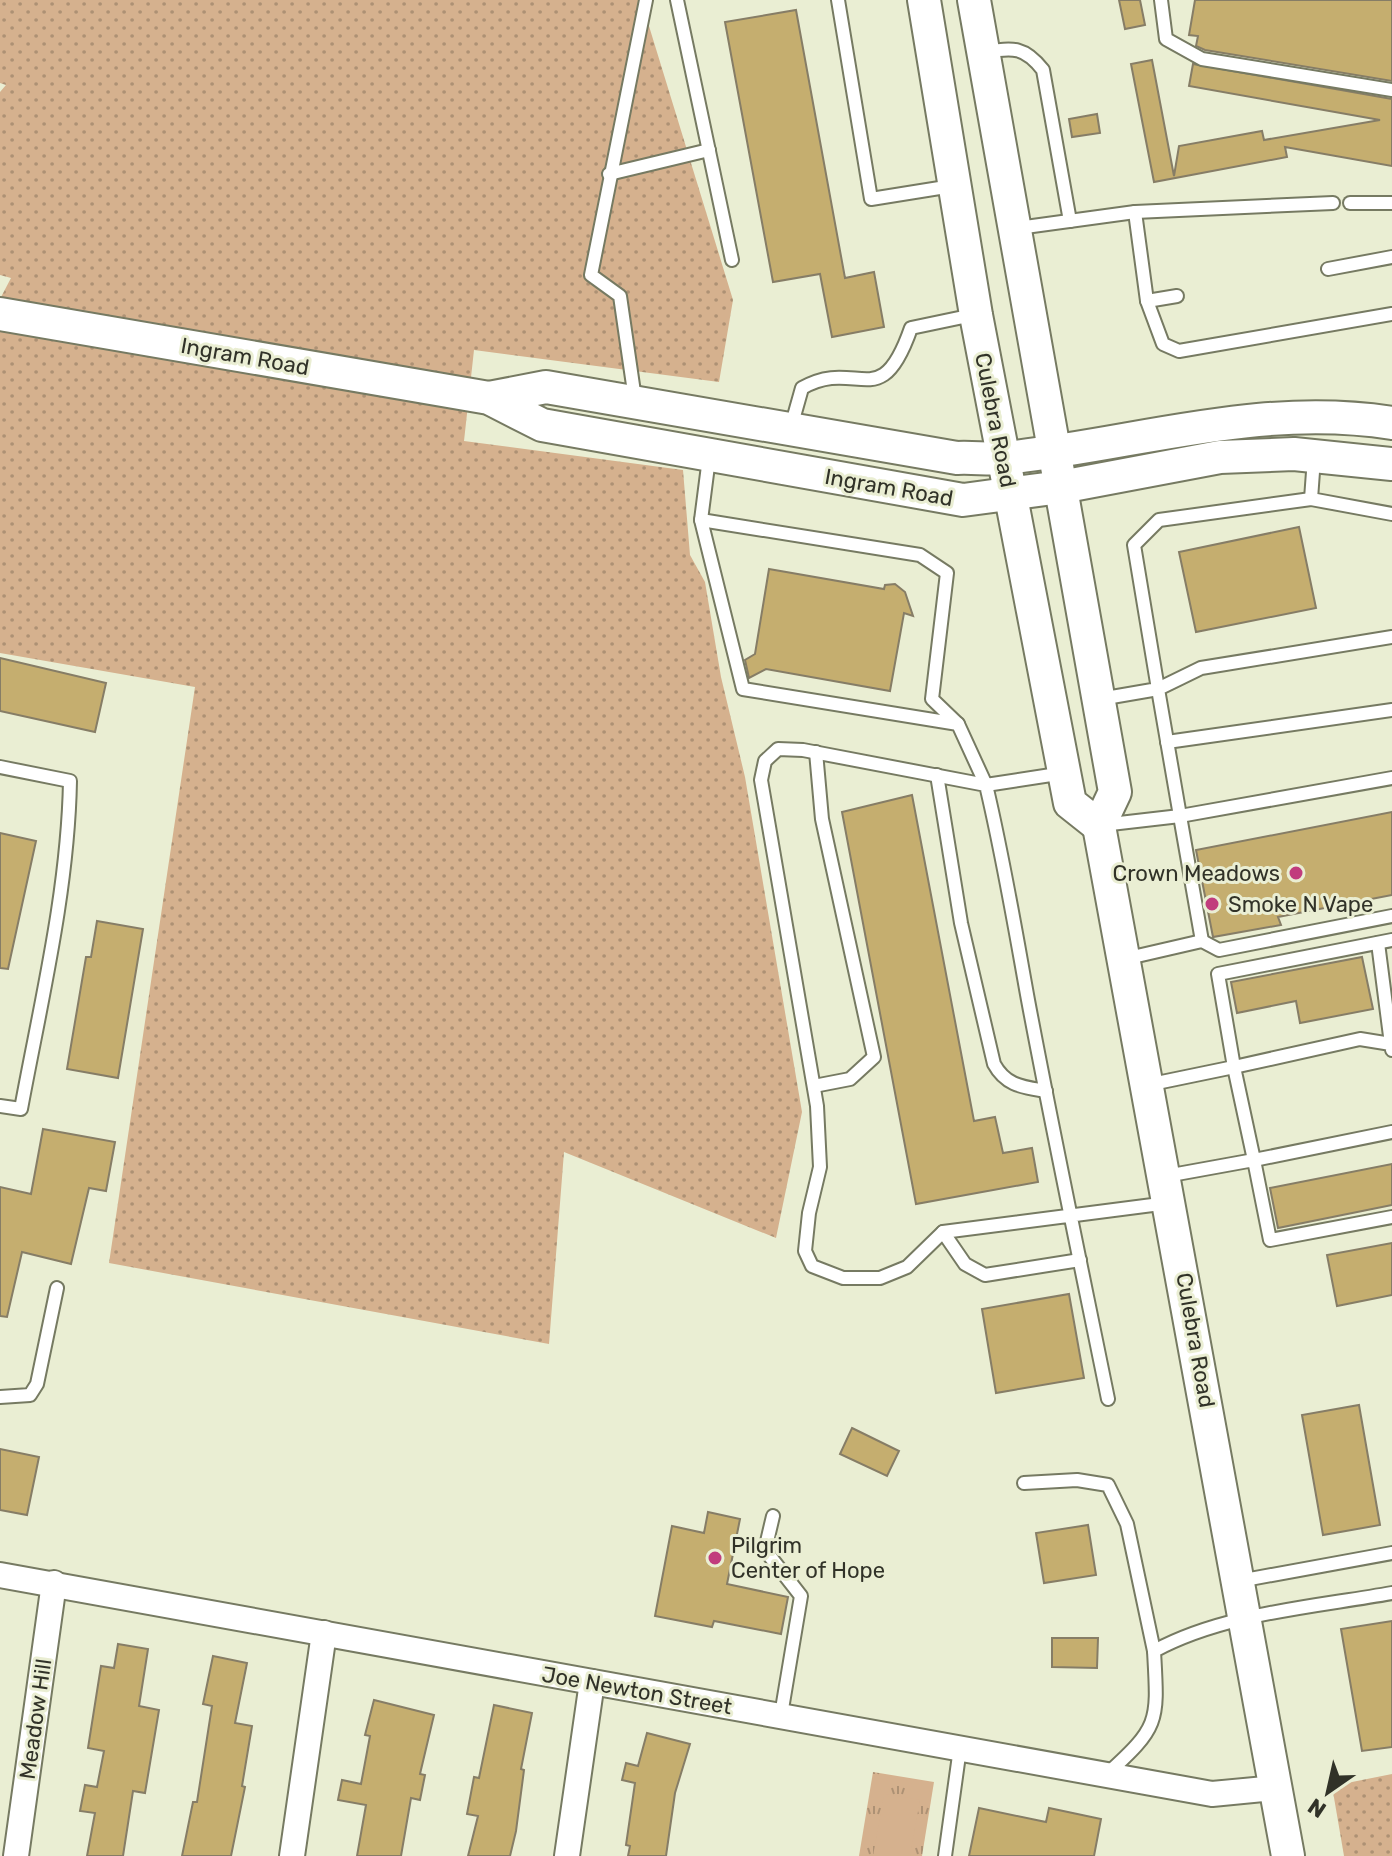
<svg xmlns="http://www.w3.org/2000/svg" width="1392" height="1856" font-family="Rubik,sans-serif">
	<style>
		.grass { fill: url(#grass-dots) }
		.park { fill: url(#park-tufts) }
		.pitch { fill: #d5b18e }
		.building { fill: #c5ae6f; stroke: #867d66; stroke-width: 2 }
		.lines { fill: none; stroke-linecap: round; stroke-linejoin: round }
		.lane-casing { stroke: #767a62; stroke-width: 16 }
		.street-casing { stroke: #767a62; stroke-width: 28 }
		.secondary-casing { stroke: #767a62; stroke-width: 36 }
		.lane { stroke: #fff; stroke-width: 12 }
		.street { stroke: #fff; stroke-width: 24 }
		.secondary { stroke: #fff; stroke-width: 32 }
		.poi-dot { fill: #c13c7d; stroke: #eaeed3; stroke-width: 3 }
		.labels { text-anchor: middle; stroke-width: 6; stroke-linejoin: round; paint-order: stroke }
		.street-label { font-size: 22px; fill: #313228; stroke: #eaeed3 }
		.poi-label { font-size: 22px; fill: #313228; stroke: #eaeed3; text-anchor: start }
	</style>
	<defs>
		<pattern id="grass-dots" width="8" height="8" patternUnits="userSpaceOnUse" patternTransform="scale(2)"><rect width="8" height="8" fill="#d5b18e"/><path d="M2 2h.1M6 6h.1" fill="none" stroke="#ad9174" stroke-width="1.8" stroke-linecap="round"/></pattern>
		<pattern id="park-tufts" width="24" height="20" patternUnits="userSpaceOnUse" patternTransform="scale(2)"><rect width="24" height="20" fill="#d5b18e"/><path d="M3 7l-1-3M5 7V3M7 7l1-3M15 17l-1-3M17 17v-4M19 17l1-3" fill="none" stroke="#ad9174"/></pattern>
	</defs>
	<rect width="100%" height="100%" fill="#eaeed3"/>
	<!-- grass -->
	<g class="grass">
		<polygon points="0,0 641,0 733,300 719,382 474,350 464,441 683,470 690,555 705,582 721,677 745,777 802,1112 776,1238 564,1152 549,1344 109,1263 195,687 0,653 0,299 11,278 0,275 0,92 6,85 0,83"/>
		<polygon points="1392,1774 1392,1856 1344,1856 1332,1786"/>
	</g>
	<!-- park -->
	<polygon class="park" points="873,1772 934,1782 922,1856 859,1856"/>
	<!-- pitch -->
	<polygon class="pitch" points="884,1794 920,1800 910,1856 873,1856"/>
	<!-- building -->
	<g class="building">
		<polygon points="1119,0 1140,0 1145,25 1125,29"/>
		<polygon points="1195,0 1392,0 1392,81 1205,50 1196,46 1198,36 1189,35"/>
		<polygon points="796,10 845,278 874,272 884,327 832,337 820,274 773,282 725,22"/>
		<polygon points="1152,60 1174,176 1179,146 1262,131 1264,140 1380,120 1189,86 1193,64 1392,99 1392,166 1285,147 1287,157 1154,182 1131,64"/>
		<polygon points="1097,114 1100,133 1072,137 1069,119"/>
		<polygon points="1299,527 1316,608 1196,632 1179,552"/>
		<polygon points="769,569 884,589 885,585 895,584 905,592 913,616 904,613 890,691 766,669 749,678 745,660 755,654"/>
		<polygon points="0,658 106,683 95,732 0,711"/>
		<polygon points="912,795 974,1121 995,1117 1003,1153 1032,1148 1038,1182 916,1204 842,812"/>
		<polygon points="1392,812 1392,895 1278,917 1281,925 1213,937 1196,850"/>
		<polygon points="0,833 36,841 8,969 0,968"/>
		<polygon points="97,921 143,929 118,1078 67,1069 86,957 91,957"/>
		<polygon points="1362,957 1373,1009 1300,1023 1296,1001 1237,1013 1231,982"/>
		<polygon points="43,1129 115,1142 106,1191 89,1188 71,1264 22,1252 7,1317 0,1316 0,1187 31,1194"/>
		<polygon points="1392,1164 1392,1205 1278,1228 1270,1188"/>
		<polygon points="1392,1243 1392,1295 1337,1306 1327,1255"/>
		<polygon points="1069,1294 1084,1378 996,1393 982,1309"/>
		<polygon points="1359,1405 1380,1525 1323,1535 1302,1415"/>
		<polygon points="852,1428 899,1451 887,1476 840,1454"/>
		<polygon points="0,1449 39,1457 27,1515 0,1510"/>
		<polygon points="708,1512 740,1519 727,1584 788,1597 781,1634 714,1621 712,1627 655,1616 672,1526 704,1533"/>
		<polygon points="1088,1525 1096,1575 1044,1583 1036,1533"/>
		<polygon points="1392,1621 1392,1747 1362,1751 1341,1629"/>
		<polygon points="1052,1638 1098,1638 1097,1668 1052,1667"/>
		<polygon points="118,1644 148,1649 139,1706 159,1710 145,1793 133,1791 123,1856 87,1856 95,1813 80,1811 85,1785 97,1787 104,1751 88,1748 101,1666 114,1668"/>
		<polygon points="213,1656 247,1663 235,1723 252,1726 242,1786 245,1787 231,1856 182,1856 193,1802 197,1802 212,1706 203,1704"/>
		<polygon points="374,1700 434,1715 420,1774 425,1775 420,1800 411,1798 401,1856 357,1856 366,1805 338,1800 342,1780 361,1784 370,1736 365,1735"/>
		<polygon points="494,1705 532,1713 521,1769 524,1770 516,1831 510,1856 468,1856 478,1816 467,1814 474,1777 479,1778"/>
		<polygon points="647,1733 690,1744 675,1793 666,1856 628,1856 630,1846 626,1845 635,1783 622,1780 626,1763 638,1766"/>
		<polygon points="979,1808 1046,1822 1049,1808 1101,1819 1094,1856 969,1856"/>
	</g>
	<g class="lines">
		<defs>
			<g id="lane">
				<polyline points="677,0 732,260"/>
				<polyline points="838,0 871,199 952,186"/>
				<polyline points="1161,0 1166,39 1202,59 1392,90"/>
				<path d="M986 52C1013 47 1025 47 1043 70L1070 221"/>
				<polyline points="609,174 709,150"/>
				<polyline points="1350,203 1392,203"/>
				<polyline points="1135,212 1147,301 1163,344 1179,351 1392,314"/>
				<polyline points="1018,228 1135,212 1333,203"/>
				<polyline points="1328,269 1392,257"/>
				<polyline points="1147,301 1177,296"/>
				<polyline points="635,399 620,296 591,275 646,0"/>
				<path d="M791 427 802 388C858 356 880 417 911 328L973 315"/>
				<polyline points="709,458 701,520 743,689 958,724 986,785 1064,773"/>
				<polyline points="1314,458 1311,499 1392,514"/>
				<polyline points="701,520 920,555 947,573 932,699 958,724"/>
				<polyline points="1100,699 1158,689 1134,545 1159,520 1311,499"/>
				<polyline points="1167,742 1392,710"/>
				<path d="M0 767 70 781C68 891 41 1001 21 1109L0 1106"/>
				<path d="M937 775 961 923 994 1064C1006 1086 1023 1087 1046 1091"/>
				<polyline points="1102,825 1180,816 1158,689 1201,668 1392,637"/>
				<polyline points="1202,941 1180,816 1392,778"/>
				<polyline points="1378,943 1391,1044"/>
				<polyline points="1124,959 1202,941 1219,950 1392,916"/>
				<polyline points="1392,1050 1391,1044 1360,1039 1234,1067 1254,1160 1392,1132"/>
				<polyline points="1147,1085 1234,1067 1218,974 1392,940"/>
				<polyline points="814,1086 850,1079 874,1057 822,819 816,752"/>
				<polyline points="1166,1176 1254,1160 1270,1240 1392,1217"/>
				<polyline points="943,1232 965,1264 985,1275 1080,1260"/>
				<polyline points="0,1397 30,1395 37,1384 57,1288"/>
				<path d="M1108 1399C1081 1266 1053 1133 1028 1000 1015 928 1003 856 986 785L803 750 778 749 765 761 761 780 817 1106 820 1167 809 1213 805 1251 812 1266 843 1278H880L907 1267 943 1232 1168 1203"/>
				<polyline points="1024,1483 1077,1480 1108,1485 1127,1524 1154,1651"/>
				<polyline points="773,1516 765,1550 801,1596 781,1715"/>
				<polyline points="1239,1581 1392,1553"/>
				<path d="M1107 1774C1160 1726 1158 1722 1154 1651 1224 1613 1314 1607 1392 1593"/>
				<polyline points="945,1856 960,1748"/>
			</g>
			<g id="street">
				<polyline points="0,1575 1212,1794 1275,1788"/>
				<polyline points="16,1856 54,1583"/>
				<polyline points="292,1856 324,1633"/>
				<polyline points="567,1856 592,1682"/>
			</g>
			<g id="secondary">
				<polyline points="924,0 976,315 1070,803 1099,826"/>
				<polyline points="974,0 1115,792 1099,826 1288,1856"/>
				<polyline points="0,314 489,398 542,425 963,500 1061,487 1220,457 1294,454 1392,464"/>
				<path d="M489 398 546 387 957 458C974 457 990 460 1006 458 1136 444 1260 402 1392 423"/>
			</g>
		</defs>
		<!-- lane casing -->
		<use href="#lane" class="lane-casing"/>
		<!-- street casing -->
		<use href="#street" class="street-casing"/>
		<!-- secondary casing -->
		<use href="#secondary" class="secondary-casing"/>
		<!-- lane -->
		<use href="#lane" class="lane"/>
		<!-- street -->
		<use href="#street" class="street"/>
		<!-- secondary -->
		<use href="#secondary" class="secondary"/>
	</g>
	<!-- markers -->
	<g class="poi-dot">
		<circle cx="1296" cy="873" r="8"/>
		<circle cx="1212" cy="904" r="8"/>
		<circle cx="715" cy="1558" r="8"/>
	</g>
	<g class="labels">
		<!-- street labels -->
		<g class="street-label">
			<text transform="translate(245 356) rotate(10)" y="8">Ingram Road</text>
			<text transform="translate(996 420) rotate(79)" y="8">Culebra Road</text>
			<text transform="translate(889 487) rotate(10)" y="8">Ingram Road</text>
			<text transform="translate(1196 1340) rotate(80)" y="8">Culebra Road</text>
			<text transform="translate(637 1690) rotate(10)" y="8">Joe Newton Street</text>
			<text transform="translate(35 1719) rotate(-82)" y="8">Meadow Hill</text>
		</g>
		<!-- poi labels -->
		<g class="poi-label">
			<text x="1280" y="881" text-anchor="end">Crown Meadows</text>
			<text x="1228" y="912">Smoke N Vape</text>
			<text x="731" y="1553">Pilgrim<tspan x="731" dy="25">Center of Hope</tspan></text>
		</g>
	</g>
	<!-- north arrow -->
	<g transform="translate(1328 1792) rotate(214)" stroke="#eaeed3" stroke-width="6" paint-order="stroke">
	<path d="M0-6L14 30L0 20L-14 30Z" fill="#313228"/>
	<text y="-12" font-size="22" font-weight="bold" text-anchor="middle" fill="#313228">N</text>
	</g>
</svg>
